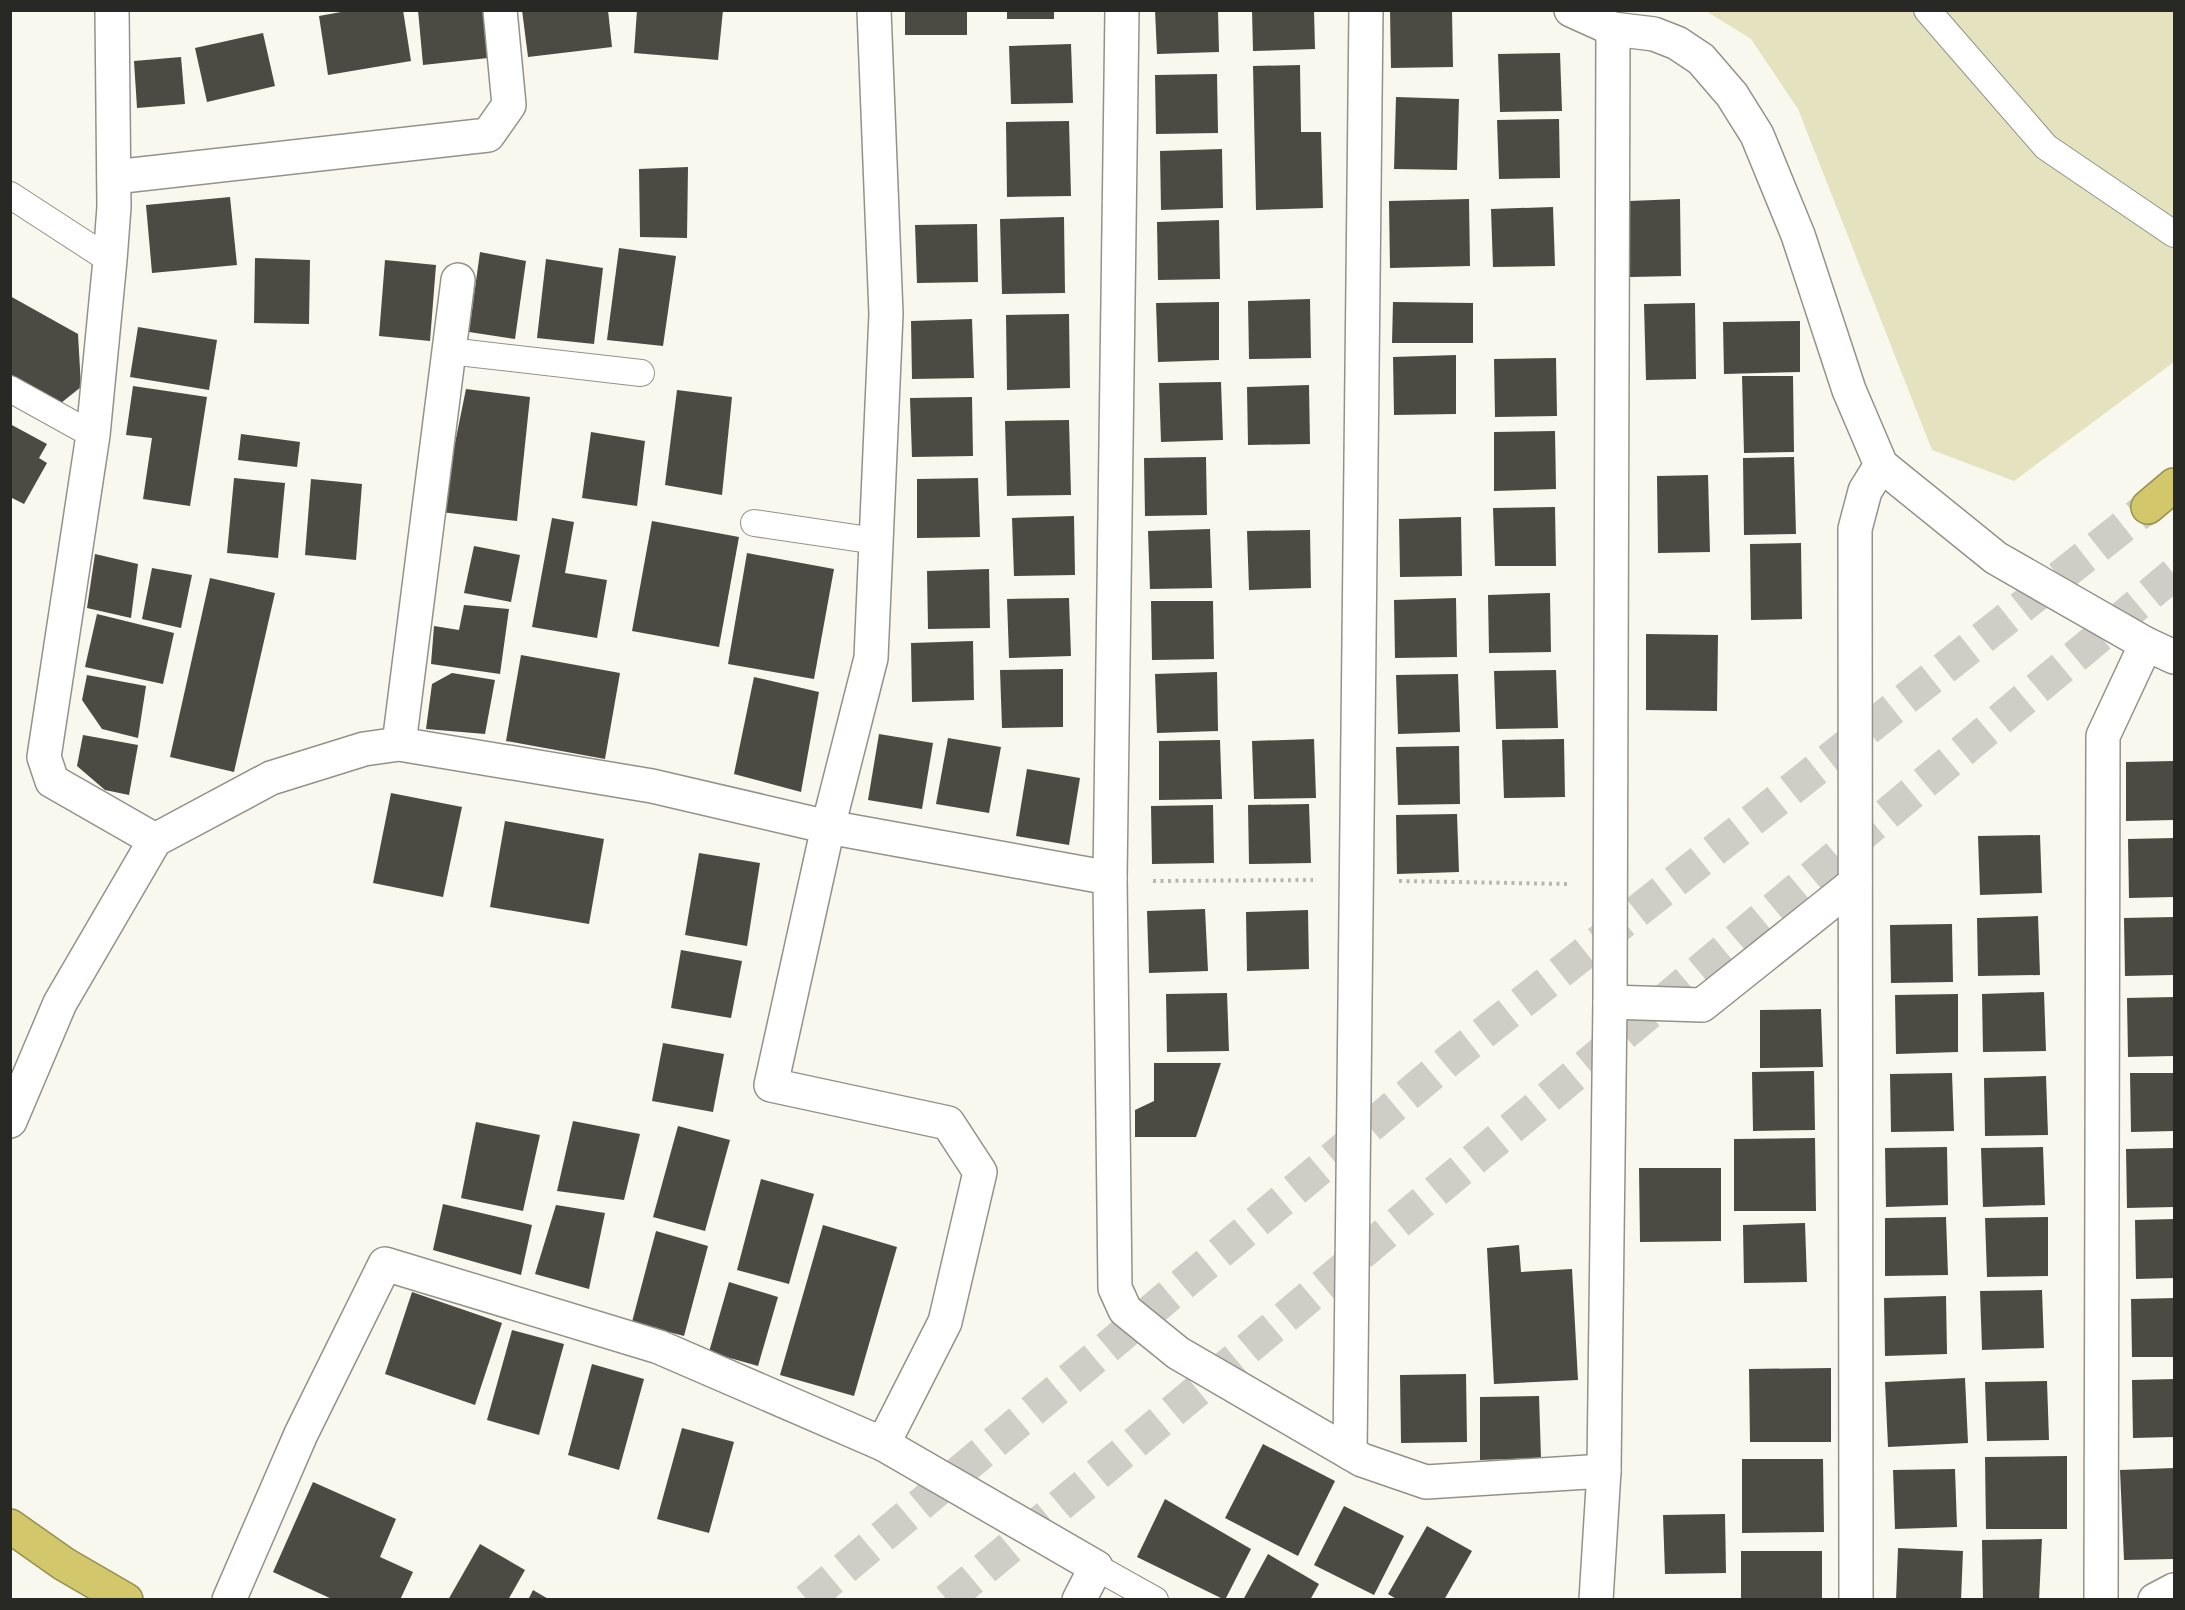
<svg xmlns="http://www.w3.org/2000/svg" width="2185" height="1610" font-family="Georgia,serif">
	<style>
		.green { fill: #e5e2bf }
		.building { fill: #4b4b43 }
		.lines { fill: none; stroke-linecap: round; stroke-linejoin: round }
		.highway-tunnel { stroke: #cfcec6; stroke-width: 33; stroke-dasharray: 33 16; stroke-linecap: butt }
		.lane-casing { stroke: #93928a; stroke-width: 28 }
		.street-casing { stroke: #93928a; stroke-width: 36 }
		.highway-casing { stroke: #968f52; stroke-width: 36 }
		.path { stroke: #b7b6af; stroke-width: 4; stroke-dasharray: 3 4.5; stroke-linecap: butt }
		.lane { stroke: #fff; stroke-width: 26 }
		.street { stroke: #fff; stroke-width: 33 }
		.highway { stroke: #d2c76a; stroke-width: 33 }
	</style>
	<rect width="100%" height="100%" fill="#f9f8ee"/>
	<!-- green -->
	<polygon class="green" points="1706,11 2174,11 2174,362 2014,481 1932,450 1798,109 1751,39"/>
	<!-- building -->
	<g class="building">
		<polygon points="352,10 403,10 411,61 328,75 319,16"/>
		<polygon points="418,10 484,10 488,58 423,65"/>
		<polygon points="522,10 608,10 612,47 528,57"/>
		<polygon points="637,10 723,10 718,60 634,53"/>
		<rect x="905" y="10" width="62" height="25"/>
		<rect x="1007" y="10" width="47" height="9"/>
		<polygon points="1155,10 1218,10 1219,52 1157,54"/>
		<polygon points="1252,10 1314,10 1315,49 1253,51"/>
		<polygon points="1390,10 1452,10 1453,67 1391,68"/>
		<polygon points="263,33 275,86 207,102 195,48"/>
		<polygon points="1071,44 1073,103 1011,104 1009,46"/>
		<polygon points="1560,53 1562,111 1500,112 1498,54"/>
		<polygon points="181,57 185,104 137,108 134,61"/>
		<polygon points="1300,65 1301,132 1321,132 1323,208 1256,210 1253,66"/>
		<polygon points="1217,74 1218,133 1156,134 1155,75"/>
		<polygon points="1396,97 1459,99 1457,170 1394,169"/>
		<polygon points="1559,119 1560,178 1499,179 1497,120"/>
		<polygon points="1069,121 1071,196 1007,197 1006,122"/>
		<polygon points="1222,149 1223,208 1161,210 1160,151"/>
		<polygon points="688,167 687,238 640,237 639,169"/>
		<polygon points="230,197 237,265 152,273 146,205"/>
		<polygon points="1469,199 1470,266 1390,268 1389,201"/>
		<polygon points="1680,199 1681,276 1630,277 1629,201"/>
		<polygon points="1553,207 1555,266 1493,267 1491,209"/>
		<polygon points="1064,217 1065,293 1002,294 1000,219"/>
		<polygon points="1219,220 1220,279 1158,280 1157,222"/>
		<polygon points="977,224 978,282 917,283 915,225"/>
		<polygon points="619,248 676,256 663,346 607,340"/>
		<polygon points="480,252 526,261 515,339 469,332"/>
		<polygon points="255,258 310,260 309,324 254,323"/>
		<polygon points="546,259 603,268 594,344 537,338"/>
		<polygon points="385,260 436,265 430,341 379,336"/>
		<polygon points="10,296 78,334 81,387 61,403 10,374"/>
		<polygon points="1310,299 1311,358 1249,359 1248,301"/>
		<polygon points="1219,302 1219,360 1158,362 1156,303"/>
		<polygon points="1393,302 1473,303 1473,343 1392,343"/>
		<polygon points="1695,303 1696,379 1646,380 1644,304"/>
		<polygon points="1069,314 1070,388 1007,390 1006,315"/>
		<polygon points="972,319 974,378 912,379 911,321"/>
		<polygon points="1800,321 1800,372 1724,374 1723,322"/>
		<polygon points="138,327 217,340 209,390 130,377"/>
		<polygon points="1456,355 1456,414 1394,415 1393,357"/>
		<polygon points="1556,358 1557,416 1495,417 1494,359"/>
		<polygon points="1742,376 1793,376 1794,452 1744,453"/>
		<polygon points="1221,382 1223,440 1161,442 1159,383"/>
		<polygon points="1309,385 1310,444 1248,445 1247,387"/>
		<polygon points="133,386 207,397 190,506 143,499 152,438 126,435"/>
		<polygon points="466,389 530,397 517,521 441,512"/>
		<polygon points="677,390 732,397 722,495 665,485"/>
		<polygon points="972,397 973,456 912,457 910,398"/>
		<polygon points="1069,420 1071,495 1007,496 1005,421"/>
		<polygon points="10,424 47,444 39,458 47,463 24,504 10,497"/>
		<polygon points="1555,431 1556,489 1494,491 1494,432"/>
		<polygon points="591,432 645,441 637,506 582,498"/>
		<polygon points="241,434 300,442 297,467 238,460"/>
		<polygon points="1206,457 1207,515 1145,516 1144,458"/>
		<polygon points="1794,457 1796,534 1744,535 1743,458"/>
		<polygon points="1708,475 1710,552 1658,553 1657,476"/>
		<polygon points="234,478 285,483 278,558 227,553"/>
		<polygon points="978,478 980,537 917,538 917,479"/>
		<polygon points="311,479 362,484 356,560 305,555"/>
		<polygon points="1555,507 1556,566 1495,566 1493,508"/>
		<polygon points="1074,516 1075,575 1014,576 1012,518"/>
		<polygon points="1461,517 1462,576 1400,577 1399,519"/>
		<polygon points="552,518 574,522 565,573 607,580 597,638 532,627"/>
		<polygon points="652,521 739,537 719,647 632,631"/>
		<polygon points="1210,529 1212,588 1150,589 1148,531"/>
		<polygon points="1310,530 1311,588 1249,590 1247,531"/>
		<polygon points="1801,543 1802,619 1751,620 1750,544"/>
		<polygon points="474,546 520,555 511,602 464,593"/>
		<polygon points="747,553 834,569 814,679 728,664"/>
		<polygon points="95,554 138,564 131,618 87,608"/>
		<polygon points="152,568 192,575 181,628 142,619"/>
		<polygon points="989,569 990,628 928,629 927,571"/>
		<polygon points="210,578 275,593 234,772 170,757"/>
		<polygon points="1550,593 1551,652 1489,653 1488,595"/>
		<polygon points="1069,598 1071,656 1009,658 1007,599"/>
		<polygon points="1456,598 1457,657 1395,658 1394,600"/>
		<polygon points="1151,601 1213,601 1214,659 1152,660"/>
		<polygon points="464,605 509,609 500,674 431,664 434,626 459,630"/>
		<polygon points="97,614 174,633 163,684 85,667"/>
		<polygon points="1646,634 1718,635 1717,711 1646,710"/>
		<polygon points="973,641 974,700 912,702 911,643"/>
		<polygon points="521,655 620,673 605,759 506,741"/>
		<polygon points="1063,669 1063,727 1002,728 1000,670"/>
		<polygon points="1556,670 1558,728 1496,729 1494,671"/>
		<polygon points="1217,672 1218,731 1157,733 1155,674"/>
		<polygon points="452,673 495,680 485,734 426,729 432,684"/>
		<polygon points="1458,674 1460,732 1398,734 1396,675"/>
		<polygon points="87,675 146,686 138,738 102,729 82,700"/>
		<polygon points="754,677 819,692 801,792 734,774"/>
		<polygon points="879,734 933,743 922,809 868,800"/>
		<polygon points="83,735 138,745 129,795 105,790 77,766"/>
		<polygon points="948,738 1001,747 989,813 936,804"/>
		<polygon points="1314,739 1316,798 1254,799 1252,741"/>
		<polygon points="1564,739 1565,797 1504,798 1502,740"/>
		<polygon points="1220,740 1222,799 1159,800 1159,741"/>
		<polygon points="1459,746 1460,804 1398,805 1396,747"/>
		<polygon points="2174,761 2174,820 2126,821 2126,762"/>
		<polygon points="1027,769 1080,778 1069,845 1016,836"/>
		<polygon points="391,793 462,807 443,897 373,883"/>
		<polygon points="1309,804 1311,863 1249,864 1248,805"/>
		<polygon points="1213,805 1214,863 1152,864 1151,806"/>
		<polygon points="1457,814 1459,872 1397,874 1396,815"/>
		<polygon points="505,821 604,839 589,924 490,907"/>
		<polygon points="2040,835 2042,893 1980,895 1978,836"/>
		<polygon points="2174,838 2174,897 2129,898 2128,839"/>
		<polygon points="699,853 760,863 747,946 685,935"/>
		<polygon points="1205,909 1208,971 1149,973 1147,911"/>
		<polygon points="1308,910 1309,969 1247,971 1246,912"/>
		<polygon points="2038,916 2040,975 1978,976 1977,918"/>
		<polygon points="2174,917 2174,975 2125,976 2124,918"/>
		<polygon points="1952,924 1953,982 1891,983 1890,925"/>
		<polygon points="681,950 742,961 731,1018 671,1008"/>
		<polygon points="2044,992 2046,1051 1983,1052 1982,994"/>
		<polygon points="1227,993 1229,1051 1167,1052 1166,994"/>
		<polygon points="1958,994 1958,1052 1896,1054 1895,995"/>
		<polygon points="2174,997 2174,1056 2128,1057 2127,998"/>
		<polygon points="1821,1009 1823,1067 1760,1068 1760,1010"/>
		<polygon points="663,1043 724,1054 713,1112 652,1101"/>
		<polygon points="1154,1063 1221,1063 1196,1137 1135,1137 1135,1110 1154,1101"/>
		<polygon points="1814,1071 1815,1130 1753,1131 1752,1072"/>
		<polygon points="1952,1073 1954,1131 1891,1132 1890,1074"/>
		<polygon points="2130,1073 2174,1073 2174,1131 2131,1132"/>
		<polygon points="2046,1076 2048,1135 1985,1136 1984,1078"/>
		<polygon points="573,1121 640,1134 624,1200 557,1191"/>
		<polygon points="476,1122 540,1135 523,1211 461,1198"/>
		<polygon points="678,1126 730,1140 705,1231 653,1217"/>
		<polygon points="1815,1138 1816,1211 1734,1211 1734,1139"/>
		<polygon points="1947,1147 1948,1205 1886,1207 1885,1148"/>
		<polygon points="2043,1147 2045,1205 1983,1207 1981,1148"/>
		<polygon points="2174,1148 2174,1207 2127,1208 2126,1149"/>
		<polygon points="1639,1168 1721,1168 1721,1241 1640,1242"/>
		<polygon points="761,1179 814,1194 789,1284 737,1270"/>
		<polygon points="443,1204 532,1225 521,1275 433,1250"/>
		<polygon points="556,1205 605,1213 589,1289 535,1274"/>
		<polygon points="1946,1217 1948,1275 1885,1276 1885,1218"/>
		<polygon points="2048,1217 2048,1276 1987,1277 1985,1218"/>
		<polygon points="2174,1219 2174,1278 2136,1279 2135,1220"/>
		<polygon points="1805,1223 1807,1282 1744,1283 1743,1225"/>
		<polygon points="823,1225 897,1247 854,1396 780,1375"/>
		<polygon points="656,1231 708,1246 684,1336 632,1322"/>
		<polygon points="1519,1245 1521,1272 1572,1269 1578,1380 1494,1384 1487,1248"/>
		<polygon points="729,1282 778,1297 758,1366 709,1352"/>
		<polygon points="2042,1290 2044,1348 1982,1350 1980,1291"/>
		<polygon points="412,1292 502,1323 475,1405 385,1374"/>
		<polygon points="1946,1296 1947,1354 1885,1356 1884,1298"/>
		<polygon points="2174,1298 2174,1357 2132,1357 2131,1299"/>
		<polygon points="512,1330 564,1344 539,1435 487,1420"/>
		<polygon points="592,1364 644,1379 619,1470 568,1455"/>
		<polygon points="1831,1368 1831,1442 1750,1442 1749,1369"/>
		<polygon points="1466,1374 1467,1442 1401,1443 1400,1375"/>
		<polygon points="1965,1378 1968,1443 1888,1447 1885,1382"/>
		<polygon points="2174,1379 2174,1437 2133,1438 2132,1380"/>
		<polygon points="2047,1381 2049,1440 1987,1441 1985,1382"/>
		<polygon points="1539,1396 1541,1458 1480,1460 1480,1397"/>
		<polygon points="682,1428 734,1442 709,1533 657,1519"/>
		<polygon points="1263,1444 1335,1481 1298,1556 1225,1518"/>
		<polygon points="2067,1456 2067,1529 1986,1529 1985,1457"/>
		<polygon points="1742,1459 1823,1459 1824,1532 1742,1533"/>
		<polygon points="2174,1468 2174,1559 2124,1560 2120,1470"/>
		<polygon points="1955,1469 1957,1527 1895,1529 1893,1470"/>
		<polygon points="313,1482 396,1519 380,1557 413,1572 400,1600 334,1600 273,1572"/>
		<polygon points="1165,1499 1251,1549 1225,1600 1137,1557"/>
		<polygon points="1344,1506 1404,1536 1374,1595 1314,1565"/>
		<polygon points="1725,1514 1726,1573 1665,1574 1663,1515"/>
		<polygon points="1427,1526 1472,1551 1444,1600 1398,1600 1388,1594"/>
		<polygon points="2042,1539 2039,1600 1983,1600 1982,1540"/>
		<polygon points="480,1544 525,1570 508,1600 448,1600"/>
		<polygon points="1898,1548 1963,1551 1961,1600 1896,1600"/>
		<rect x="1741" y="1551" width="81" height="49"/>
		<polygon points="1268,1554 1319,1584 1310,1600 1243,1600"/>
		<polygon points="533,1590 550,1600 528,1600"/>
	</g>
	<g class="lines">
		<!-- highway-tunnel -->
		<g class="highway-tunnel">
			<polyline points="807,1600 1448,1061 2148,507"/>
			<polyline points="947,1600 2174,574"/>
		</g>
		<defs>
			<g id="lane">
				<polyline points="1927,10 2046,147 2174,234"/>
				<polyline points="10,195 110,260"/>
				<polyline points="449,351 641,373"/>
				<polyline points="10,389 93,435"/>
				<polyline points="754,523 876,541"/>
				<polyline points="1096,1567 1155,1600"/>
			</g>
			<g id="street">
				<polyline points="112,10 114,207 110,260 93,435 44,757 52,781 155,840"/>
				<polyline points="874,10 886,314 871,658 828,827 771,1085 948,1123 980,1172 945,1322 883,1444 1096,1567 1079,1600"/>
				<polyline points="1122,10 1110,878 1115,1288 1125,1310 1178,1353 1362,1460 1426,1482 1604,1471"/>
				<polyline points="1571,10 1613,29 1654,34 1677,43 1701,59 1732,95 1757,135 1798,235 1849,390 1881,465 1996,558 2146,644 2174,657"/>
				<polyline points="114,177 488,135 509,105 500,10"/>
				<polyline points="399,744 458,280"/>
				<polyline points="1610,1002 1702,1005 1855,883"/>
				<polyline points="10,1121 60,1003 155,840 271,778 364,749 399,744 652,786 828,827 1110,878"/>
				<polyline points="1350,1453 1366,10"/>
				<polyline points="229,1600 301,1434 385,1264 659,1347 883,1444"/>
				<polyline points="1596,1600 1604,1471 1610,1002 1613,29"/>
				<polyline points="1856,1600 1855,529 1865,491 1881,465"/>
				<polyline points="2101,1600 2103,736 2146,644"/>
				<polyline points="2155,1600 2174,1590"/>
			</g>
			<g id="highway">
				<polyline points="2148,507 2174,485"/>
				<polyline points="10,1526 64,1564 126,1600"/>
			</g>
		</defs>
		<!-- lane casing -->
		<use href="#lane" class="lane-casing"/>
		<!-- street casing -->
		<use href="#street" class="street-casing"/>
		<!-- highway casing -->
		<use href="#highway" class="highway-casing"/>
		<!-- path -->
		<g class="path">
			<polyline points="1153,881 1313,880"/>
			<polyline points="1399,881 1568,884"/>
		</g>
		<!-- lane -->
		<use href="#lane" class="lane"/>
		<!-- street -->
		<use href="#street" class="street"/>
		<!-- highway -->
		<use href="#highway" class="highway"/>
	</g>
	<!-- border -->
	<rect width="2185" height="1610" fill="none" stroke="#282825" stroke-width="24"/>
</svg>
